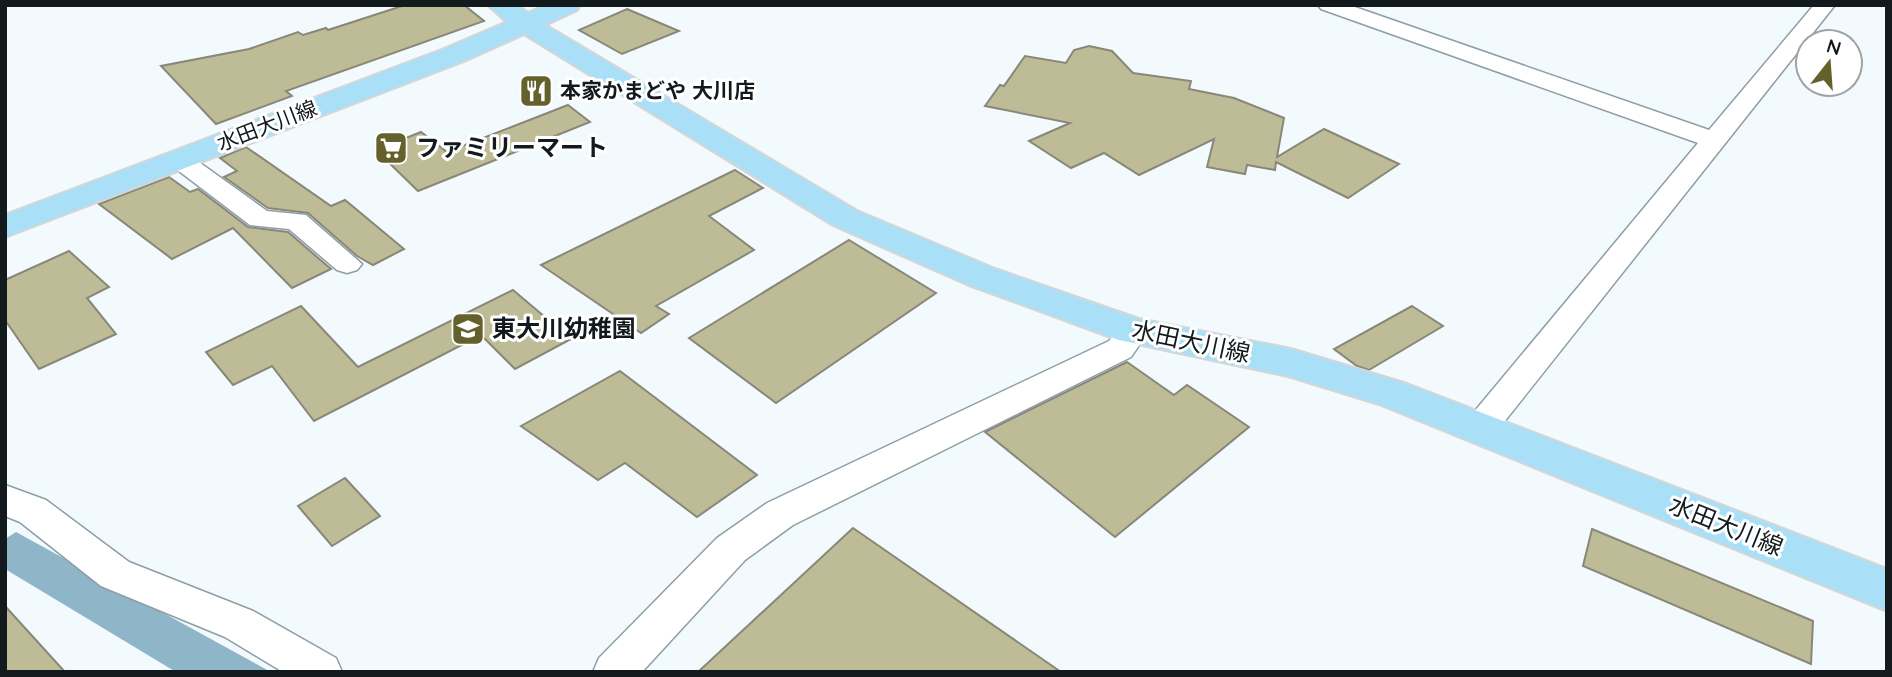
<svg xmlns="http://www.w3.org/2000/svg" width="1892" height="677" font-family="Quicksand,'Noto Sans JP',sans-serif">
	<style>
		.water { fill: #8eb5c8 }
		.building { fill: #bebc97; stroke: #888778; stroke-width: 2 }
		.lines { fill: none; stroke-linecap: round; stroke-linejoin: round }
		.minor-casing { stroke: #8d9ea6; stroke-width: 3 }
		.major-casing { stroke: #d5d6d6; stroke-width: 4 }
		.minor { fill: #fff; fill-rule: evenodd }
		.major { fill: #a9e0f8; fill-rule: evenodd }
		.labels { text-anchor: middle; stroke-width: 6; stroke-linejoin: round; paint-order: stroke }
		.far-poi-label { font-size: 21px; font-weight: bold; fill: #131a1d; stroke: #fff; text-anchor: start }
		.far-street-label { font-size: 21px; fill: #131a1d; stroke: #fff }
		.poi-label { font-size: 24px; font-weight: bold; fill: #131a1d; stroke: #fff; text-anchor: start }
		.street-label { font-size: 24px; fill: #131a1d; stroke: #fff }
	</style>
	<rect width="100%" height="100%" fill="#f3fafd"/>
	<!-- water -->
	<polygon class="water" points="16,532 271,672 176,672 5,569 5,539"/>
	<!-- building -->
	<g class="building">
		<polygon points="405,5 464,5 484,21 286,91 292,96 216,124 161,66 249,49 298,32 303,35 326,28 328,30"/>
		<polygon points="627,9 679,31 622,54 579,30"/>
		<polygon points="1089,46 1112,51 1133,73 1191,81 1189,89 1234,98 1284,118 1277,157 1324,129 1399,164 1348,198 1276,162 1275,170 1247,165 1245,174 1207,167 1214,139 1139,175 1104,153 1071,168 1029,141 1070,123 985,106 1000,85 1004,86 1025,56 1066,63 1074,50"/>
		<polygon points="568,105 590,122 418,191 376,150 421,132 447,152"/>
		<polygon points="246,147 331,206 345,200 404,249 373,265 357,256 308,213 268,208 224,177 237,171 220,158"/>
		<polygon points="735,170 763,188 709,216 754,250 656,306 669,314 641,333 541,265"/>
		<polygon points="169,177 190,192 198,189 248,227 288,232 331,269 292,288 233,228 172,259 99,204"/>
		<polygon points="849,240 936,293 776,403 689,338"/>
		<polygon points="69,251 109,287 87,298 116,334 39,369 5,320 5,280"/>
		<polygon points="513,290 571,339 515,369 481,335 314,421 272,366 233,385 206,352 301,306 358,367"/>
		<polygon points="1412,306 1443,326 1369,370 1357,366 1334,349"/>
		<polygon points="1127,362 1174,395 1187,385 1249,427 1115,537 985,432"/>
		<polygon points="620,371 757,475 697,517 625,463 598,480 521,426"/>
		<polygon points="345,478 380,516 332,546 298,506"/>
		<polygon points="853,528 1061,672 698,672"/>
		<polygon points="1592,529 1813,621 1811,664 1583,566"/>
		<polygon points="5,606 65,672 5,672"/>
	</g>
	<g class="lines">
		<defs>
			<g id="minor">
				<polygon points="1318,5 1349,5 1709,130 1814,5 1835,5 1493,436 1481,440 1469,436 1464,427 1469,418 1698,143 1321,9"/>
				<polygon points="180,152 189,155 267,211 306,215 362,264 357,270 347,273 337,270 289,229 250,225 171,165 167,160 171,155"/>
				<polygon points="1133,320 1144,324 1149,331 1131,357 793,525 745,560 642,672 593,672 599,658 717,538 767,503 1109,341 1122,324"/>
				<polygon points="5,485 46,500 129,562 253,611 336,658 342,672 283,672 225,637 101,586 20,522 5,516"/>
			</g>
			<polygon id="major" points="488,5 517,5 528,13 546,5 580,5 577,10 545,25 857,211 995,269 1139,319 1291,349 1407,384 1887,569 1887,611 1379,404 1288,376 1119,340 969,285 833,225 524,34 464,61 5,237 5,215 444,49 507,22"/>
		</defs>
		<!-- minor casing -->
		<use href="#minor" class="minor-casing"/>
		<!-- major casing -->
		<use href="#major" class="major-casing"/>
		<!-- minor -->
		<use href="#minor" class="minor"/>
		<!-- major -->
		<use href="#major" class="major"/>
	</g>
	<!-- icons -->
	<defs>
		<symbol id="restaurant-square" viewBox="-11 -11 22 22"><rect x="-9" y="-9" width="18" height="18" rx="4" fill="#65612d" stroke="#fff"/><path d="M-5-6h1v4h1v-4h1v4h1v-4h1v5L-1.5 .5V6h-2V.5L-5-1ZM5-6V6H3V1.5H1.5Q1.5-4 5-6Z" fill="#fff"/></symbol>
		<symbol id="supermarket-square" viewBox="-11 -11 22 22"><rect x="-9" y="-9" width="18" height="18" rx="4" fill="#65612d" stroke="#fff"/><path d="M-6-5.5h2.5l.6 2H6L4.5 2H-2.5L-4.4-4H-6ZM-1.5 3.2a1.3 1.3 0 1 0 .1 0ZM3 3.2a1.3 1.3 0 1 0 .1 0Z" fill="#fff"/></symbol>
		<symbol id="school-square" viewBox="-11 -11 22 22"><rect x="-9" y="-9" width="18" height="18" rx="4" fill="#65612d" stroke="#fff"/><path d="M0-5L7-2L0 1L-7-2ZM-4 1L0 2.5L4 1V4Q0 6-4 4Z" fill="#fff"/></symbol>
	</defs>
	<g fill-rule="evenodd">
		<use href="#restaurant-square" x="517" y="72" width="38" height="38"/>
		<use href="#supermarket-square" x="372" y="129" width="38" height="38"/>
		<use href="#school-square" x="449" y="310" width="38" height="38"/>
	</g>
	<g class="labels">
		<!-- far-poi labels -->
		<g class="far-poi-label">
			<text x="560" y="98">本家かまどや 大川店</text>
		</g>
		<!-- far-street labels -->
		<g class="far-street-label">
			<text transform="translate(267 126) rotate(-21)" y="7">水田大川線</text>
		</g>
		<!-- poi labels -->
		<g class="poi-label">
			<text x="416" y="156">ファミリーマート</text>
			<text x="492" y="337">東大川幼稚園</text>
		</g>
		<!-- street labels -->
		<g class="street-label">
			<text transform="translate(1191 342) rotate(12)" y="8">水田大川線</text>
			<text transform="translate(1726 526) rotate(22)" y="8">水田大川線</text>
		</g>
	</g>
	<!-- border -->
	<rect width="1892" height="677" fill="none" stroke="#131a1d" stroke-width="14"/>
	<!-- north arrow -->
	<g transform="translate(1829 63) rotate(17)"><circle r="33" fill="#ffffff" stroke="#a1a3a5" stroke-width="2"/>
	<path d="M0-5L12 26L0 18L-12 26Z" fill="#65612d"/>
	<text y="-10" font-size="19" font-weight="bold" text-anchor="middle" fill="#131a1d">N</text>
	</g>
</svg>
